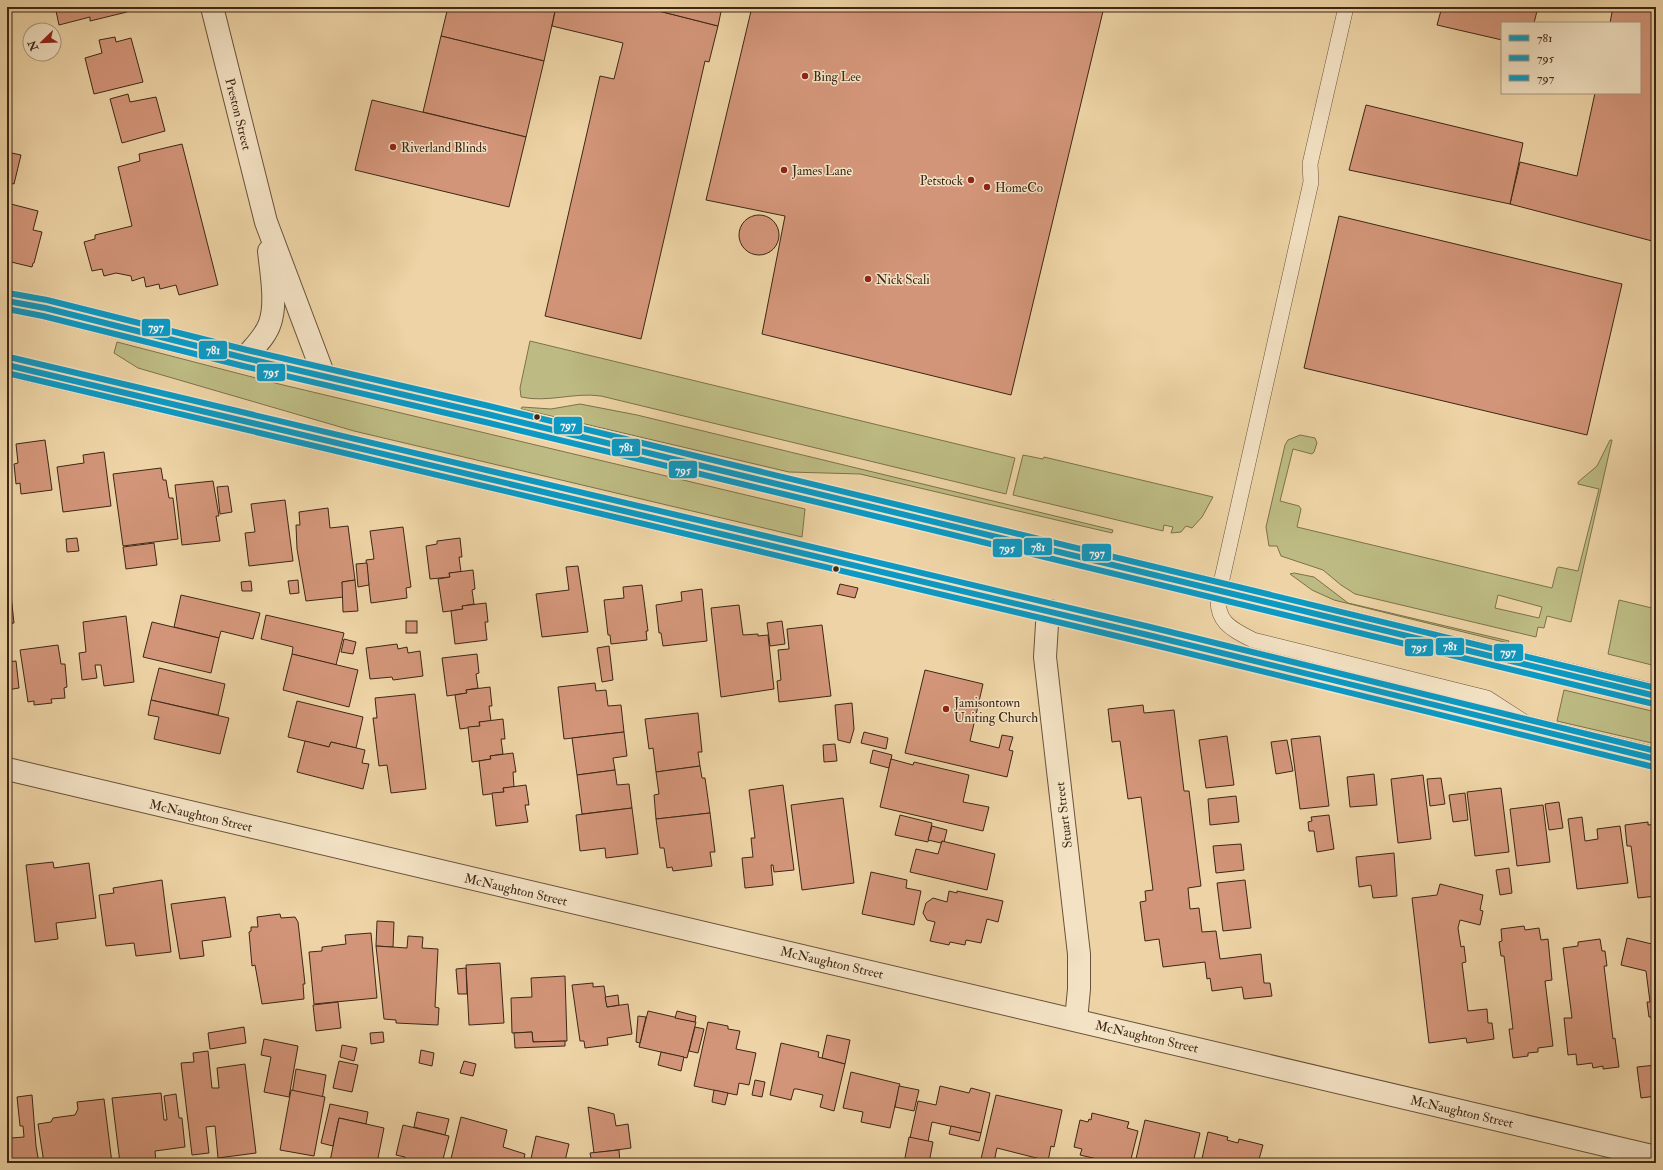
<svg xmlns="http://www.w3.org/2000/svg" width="1663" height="1170" font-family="'IM FELL Double Pica',serif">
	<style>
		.green { fill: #bdbb83; stroke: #7d714c; fill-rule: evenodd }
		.building { fill: #d39579; stroke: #3d2716 }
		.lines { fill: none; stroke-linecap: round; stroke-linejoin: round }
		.service-casing { stroke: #69523a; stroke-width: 16 }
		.minor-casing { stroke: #69523a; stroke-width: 24 }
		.primary-casing { stroke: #3d2716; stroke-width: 24 }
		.service { stroke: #f3e2c4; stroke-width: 15 }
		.minor { stroke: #f3e2c4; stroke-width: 22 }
		.primary { stroke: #edd3a5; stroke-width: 22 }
		.bus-1-casing { stroke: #f3e2c4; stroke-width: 9 }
		.bus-2-casing { stroke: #f3e2c4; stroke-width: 9 }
		.bus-3-casing { stroke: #f3e2c4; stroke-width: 9 }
		.bus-1 { stroke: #0c99c4; stroke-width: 6 }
		.bus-2 { stroke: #0c99c4; stroke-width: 6 }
		.bus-3 { stroke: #0c99c4; stroke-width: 6 }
		.poi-dot { fill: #8f2418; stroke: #f3e2c4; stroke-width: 1.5 }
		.bus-dot { fill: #3d2716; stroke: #f3e2c4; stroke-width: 1.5 }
		.labels { text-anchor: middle; stroke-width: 3; stroke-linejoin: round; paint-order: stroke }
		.poi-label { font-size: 13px; fill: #3d2716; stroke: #f3e2c4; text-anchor: start }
		.street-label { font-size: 13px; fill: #3d2716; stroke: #f3e2c4 }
		.line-badge { stroke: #f3e2c4; stroke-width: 1.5 }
		.badge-label { font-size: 11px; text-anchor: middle; font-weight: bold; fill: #fff }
	</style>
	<rect width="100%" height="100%" fill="#edd3a5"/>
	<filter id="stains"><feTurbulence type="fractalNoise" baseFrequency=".005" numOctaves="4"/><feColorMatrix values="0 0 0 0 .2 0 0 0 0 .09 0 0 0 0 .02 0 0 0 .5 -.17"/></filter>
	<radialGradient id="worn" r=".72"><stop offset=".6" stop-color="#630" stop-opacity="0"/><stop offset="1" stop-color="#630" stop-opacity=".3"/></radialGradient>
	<!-- green -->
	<g class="green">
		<path d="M530 341 1015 458 1006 494 601 396C574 392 548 403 521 397L520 388Z"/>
		<polygon points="117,342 279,384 805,509 802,537 354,431 138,368 114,353"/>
		<polygon points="580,404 637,415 1113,530 1112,533 860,474 789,472 521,409 522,407 551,409"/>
		<path d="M1300 435 1315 438 1317 443 1314 452 1312 454 1293 449 1280 501 1299 506 1301 509 1297 527 1552 588 1557 568 1559 567 1578 571 1599 489 1578 484V482L1597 466 1610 440H1612L1571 622 1547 616 1544 628 1538 627 1536 637 1355 594 1341 585 1323 570 1281 556 1277 546H1269L1266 527 1285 445 1288 440ZM1498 595 1542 607 1539 618 1495 608Z"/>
		<polygon points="1023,455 1043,459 1044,457 1213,497 1202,517 1192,528 1186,526 1181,532 1171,533 1173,527 1164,525 1163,531 1013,495"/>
		<polygon points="1294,573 1314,577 1348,603 1509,641 1508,643 1334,600 1312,590 1290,574"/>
		<polygon points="1619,600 1656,609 1656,666 1608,654"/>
		<polygon points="1564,690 1656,712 1656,744 1557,721"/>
	</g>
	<!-- building -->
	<g class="building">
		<polygon points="70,7 126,7 127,12 90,21 90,17 59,25 56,11"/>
		<polygon points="448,7 556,7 544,61 441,36"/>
		<polygon points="556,7 643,7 718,26 709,62 705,61 641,339 545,316 600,76 614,79 623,43 552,26"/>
		<polygon points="643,7 722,7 718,26"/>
		<polygon points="752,7 1104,7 1011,395 762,334 785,216 706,200"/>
		<polygon points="1442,7 1538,7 1534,23 1502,23 1502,40 1437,25"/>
		<polygon points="1613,7 1656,7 1656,242 1510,204 1520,162 1577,176 1595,93 1640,93 1640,23 1610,23"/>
		<polygon points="441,36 544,61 526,137 423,112"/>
		<polygon points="115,37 116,42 131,38 143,82 94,94 85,58 102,53 99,40"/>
		<polygon points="128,94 130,102 156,97 165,131 122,143 110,99"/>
		<polygon points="372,100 526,137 509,207 355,170"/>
		<polygon points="1366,105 1523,143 1510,204 1349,170"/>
		<polygon points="182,144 218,285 179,295 176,285 160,289 159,284 146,287 144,277 132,281 131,276 116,273 104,276 102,269 92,271 84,242 95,239 95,235 132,226 118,167 140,161 139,154"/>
		<polygon points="7,152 21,155 14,184 7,182"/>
		<polygon points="7,203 38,211 33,230 42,232 34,263 33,263 32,267 7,261"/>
		<circle cx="759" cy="235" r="20"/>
		<polygon points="1339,216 1622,284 1587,435 1304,368"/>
		<polygon points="45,440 52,490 21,494 20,483 16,484 14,464 18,463 16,444"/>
		<polygon points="104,452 111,506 63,512 57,467 84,463 83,455"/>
		<polygon points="161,468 163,480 166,480 169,498 173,498 178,539 123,546 113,474"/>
		<polygon points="213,481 219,516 216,516 220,541 182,545 175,485"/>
		<polygon points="228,486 232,512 220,514 217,487"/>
		<polygon points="285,500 293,561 249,566 245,533 255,532 251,504"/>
		<polygon points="328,508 330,528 348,526 355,580 342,582 344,597 306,601 297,549 296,525 300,525 299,512"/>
		<polygon points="403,527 411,587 406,588 407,598 371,603 366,560 374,559 370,531"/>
		<polygon points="77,538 79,551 67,552 66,539"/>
		<polygon points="460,538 462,557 459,557 461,572 449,573 450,577 430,579 426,546 437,544 437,541"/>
		<polygon points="154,543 157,565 126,569 123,547"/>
		<polygon points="367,563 369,585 358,587 356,564"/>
		<polygon points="578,566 588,632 542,637 536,594 569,590 566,567"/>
		<polygon points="473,570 475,589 472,590 474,604 462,606 463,609 443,612 438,579 450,577 449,573"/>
		<polygon points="298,580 299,593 290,594 288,581"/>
		<polygon points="355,580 358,611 343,612 342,582"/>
		<polygon points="251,581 252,591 242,591 241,582"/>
		<polygon points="840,584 858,588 855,598 837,594"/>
		<polygon points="642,585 648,631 646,631 647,640 611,644 610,635 608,635 604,600 624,598 623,587"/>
		<polygon points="7,586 10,586 14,623 7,624"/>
		<polygon points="702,589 707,641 663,646 661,633 659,633 656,605 682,601 681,592"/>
		<polygon points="181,595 260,613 253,639 221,631 219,638 174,627"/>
		<polygon points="486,603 488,622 485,622 487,640 455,644 451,611 463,609 462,606"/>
		<polygon points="739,605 743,635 758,634 758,636 768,635 774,689 721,697 711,608"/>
		<polygon points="266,615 344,633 336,665 292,654 293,647 261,639"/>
		<polygon points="126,616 134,682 104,686 101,665 95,665 97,678 82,680 79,653 86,652 83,622"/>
		<rect x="406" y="621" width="11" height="12"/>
		<polygon points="782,621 785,644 770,646 767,623"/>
		<polygon points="152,622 219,638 211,673 143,657"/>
		<polygon points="822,625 831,696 779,702 777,681 781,680 778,650 789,649 787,629"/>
		<polygon points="344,639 356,642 353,654 341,652"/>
		<polygon points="397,644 398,649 407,647 408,653 420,651 423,676 393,680 392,677 370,679 366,648"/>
		<polygon points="58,645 61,664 65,664 67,687 64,688 65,698 51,699 52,703 34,705 34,701 28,702 20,650"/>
		<polygon points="609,646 613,680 602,682 597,648"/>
		<polygon points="292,654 358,670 349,707 283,690"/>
		<polygon points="477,654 479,673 476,674 478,688 466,690 467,693 447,696 442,658"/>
		<polygon points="16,661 19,688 7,690 7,662"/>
		<polygon points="159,668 225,684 218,715 151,700"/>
		<polygon points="925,670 983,684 970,741 999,748 1002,735 1013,737 1009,750 1013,751 1007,777 905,753"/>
		<polygon points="595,683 596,691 606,690 608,706 621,705 624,732 564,739 558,687"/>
		<polygon points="490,687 492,706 489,706 491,721 479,722 480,726 460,729 455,695 467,693 466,690"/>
		<polygon points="415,694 426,789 391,793 387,765 379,766 373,718 377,718 375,698"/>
		<polygon points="151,700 229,718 220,754 154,739 159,717 148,715"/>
		<polygon points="297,701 363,717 356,748 331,742 329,747 288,737"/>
		<polygon points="852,703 854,729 850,743 838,740 835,705"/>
		<polygon points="1143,705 1144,713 1174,710 1184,791 1189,791 1201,886 1188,888 1190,909 1199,908 1202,932 1216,931 1220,959 1261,954 1264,983 1270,983 1272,996 1244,999 1242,987 1212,991 1210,978 1207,979 1205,962 1163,967 1159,939 1145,941 1140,902 1146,901 1145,891 1153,890 1141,797 1128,799 1120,741 1112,742 1108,709"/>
		<polygon points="698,713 702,752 698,752 700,766 656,772 653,748 649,749 645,719"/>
		<polygon points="503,719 505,739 501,739 503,754 490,756 491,759 472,762 468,727 480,726 479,722"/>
		<polygon points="624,732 627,756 613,758 615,770 577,775 572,738"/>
		<polygon points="864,732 888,738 886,749 861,743"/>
		<polygon points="1227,736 1234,785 1206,788 1199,740"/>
		<polygon points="1320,736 1329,806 1300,809 1291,739"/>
		<polygon points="1287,740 1293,771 1276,774 1271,742"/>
		<polygon points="305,741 329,747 331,742 365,750 362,763 369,764 363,789 297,772"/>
		<polygon points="835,744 837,761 824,762 823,745"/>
		<polygon points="873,750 892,755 889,768 870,763"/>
		<polygon points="513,753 516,772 513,772 514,787 503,788 504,792 483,795 479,761 491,759 490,756"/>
		<polygon points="891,759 913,765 914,762 969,775 963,802 989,807 983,831 880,807"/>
		<polygon points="700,766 702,778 705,778 710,813 656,819 654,795 659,794 656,772"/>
		<polygon points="615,770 617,785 629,784 632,808 582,814 577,775"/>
		<polygon points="1374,774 1377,805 1350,807 1347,777"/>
		<polygon points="1423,775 1431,839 1398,843 1391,779"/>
		<polygon points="1441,778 1445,804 1430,806 1427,779"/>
		<polygon points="526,785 529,805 525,805 528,822 496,826 492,793 504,792 503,788"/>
		<polygon points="783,785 794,870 774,872 773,865 771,865 773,885 745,888 742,858 753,857 751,838 755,838 749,790"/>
		<polygon points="1501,788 1509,852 1475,856 1467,792"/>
		<polygon points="1465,793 1468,820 1453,822 1449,795"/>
		<polygon points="1236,796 1239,822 1210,825 1208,799"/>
		<polygon points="843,798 854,883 802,890 791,805"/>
		<polygon points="1559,802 1563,828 1549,830 1545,804"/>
		<polygon points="1543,805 1550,862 1517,866 1510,809"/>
		<polygon points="632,808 638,854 606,858 605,848 580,851 576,815"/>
		<polygon points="710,813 715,852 710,852 712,866 673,871 672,867 667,868 664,848 660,848 656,819"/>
		<polygon points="900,815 932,823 928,842 895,835"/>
		<polygon points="1329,815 1334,849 1317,852 1314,831 1309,831 1308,822 1312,821 1311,817"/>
		<polygon points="1582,817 1585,841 1598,839 1597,829 1620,826 1628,883 1577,889 1568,819"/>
		<polygon points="1648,822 1648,825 1656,824 1656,896 1638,898 1631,846 1627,846 1625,825"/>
		<polygon points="932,826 947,830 944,842 942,841 941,843 928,840"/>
		<polygon points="942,841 995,854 987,890 910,872 916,849 938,854"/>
		<polygon points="1241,844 1244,870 1216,873 1213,846"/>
		<polygon points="1394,853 1397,896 1373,898 1371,885 1359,887 1356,857"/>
		<polygon points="53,862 54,868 89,863 96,918 56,923 58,939 35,942 26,865"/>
		<polygon points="1509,868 1512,893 1500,895 1496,870"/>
		<polygon points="871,872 907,880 906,888 921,891 914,925 862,914"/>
		<polygon points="162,880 171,952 136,956 134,943 106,946 99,895 114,893 113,888"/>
		<polygon points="1245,880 1251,928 1223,931 1217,883"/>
		<polygon points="1440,884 1483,895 1480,910 1483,911 1480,925 1460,920 1458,928 1461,947 1464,946 1466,962 1462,963 1468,1011 1487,1009 1488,1023 1492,1023 1494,1039 1467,1043 1466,1038 1429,1043 1412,898 1437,895"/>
		<polygon points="949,891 957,893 957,891 1003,901 998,922 987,919 981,943 966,940 965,945 950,942 949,945 930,941 935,922 927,920 923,913 926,903 933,898 947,902"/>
		<polygon points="225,897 231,937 202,941 204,956 180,959 171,904"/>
		<polygon points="280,914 281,918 295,917 298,922 305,984 303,984 304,999 262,1004 255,965 252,966 249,932 251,931 251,927 258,927 257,917"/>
		<polygon points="377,921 394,922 393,947 376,946"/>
		<polygon points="1524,926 1525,930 1539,928 1541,940 1548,939 1552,980 1545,981 1553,1046 1538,1048 1538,1052 1528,1053 1528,1056 1513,1058 1509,1029 1513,1029 1504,956 1501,956 1499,942 1502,941 1501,929"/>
		<polygon points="371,933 377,998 314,1004 309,952 322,951 322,947 346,944 345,935"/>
		<polygon points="408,936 423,937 422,948 438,949 435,1007 439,1008 438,1025 396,1023 396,1020 384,1019 376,946 407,948"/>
		<polygon points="1627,938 1656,945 1656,1052 1651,1017 1649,1017 1647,1002 1650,1002 1646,971 1621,965"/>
		<polygon points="1600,939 1602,951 1605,951 1607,966 1604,966 1613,1039 1615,1038 1619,1067 1603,1069 1603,1066 1593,1068 1592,1063 1577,1065 1576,1054 1568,1055 1564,1018 1572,1018 1563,948 1578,946 1578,942"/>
		<polygon points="500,963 504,1023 469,1025 466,965"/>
		<polygon points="466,968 467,994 458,994 456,969"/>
		<polygon points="565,976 567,1041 533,1042 532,1032 512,1033 511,998 532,997 531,978"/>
		<polygon points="593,983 593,987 604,986 607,1007 628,1004 632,1034 607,1038 608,1045 585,1048 584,1041 580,1041 572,985"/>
		<polygon points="618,995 619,1005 607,1007 605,997"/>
		<polygon points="338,1002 341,1028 316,1031 313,1005"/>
		<polygon points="648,1011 696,1022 687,1058 639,1047"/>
		<polygon points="677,1011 696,1016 695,1022 675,1018"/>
		<polygon points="638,1016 646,1017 640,1043 636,1042"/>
		<polygon points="708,1022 728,1026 728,1029 740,1031 736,1049 756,1053 749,1085 739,1083 737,1095 694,1086"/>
		<polygon points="244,1027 246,1043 210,1049 208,1033"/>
		<polygon points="695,1027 704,1029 698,1053 689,1051"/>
		<polygon points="383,1032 384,1042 371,1044 370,1033"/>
		<polygon points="532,1032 533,1042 565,1041 565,1046 515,1048 514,1033"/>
		<polygon points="827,1035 850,1040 845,1064 822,1058"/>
		<polygon points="264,1039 298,1046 289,1097 264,1092 271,1057 261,1055"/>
		<polygon points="781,1043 819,1052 818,1057 845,1064 834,1111 820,1107 823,1095 797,1089 794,1089 791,1100 770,1095"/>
		<polygon points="342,1045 357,1048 354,1061 340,1057"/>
		<polygon points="421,1050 434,1053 432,1066 419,1063"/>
		<polygon points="208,1051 212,1088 219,1088 217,1068 245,1064 256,1153 218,1158 215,1126 206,1127 209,1153 192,1155 181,1063 194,1062 193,1053"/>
		<polygon points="661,1052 684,1057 681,1071 658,1065"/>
		<polygon points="339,1061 358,1065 352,1092 333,1088"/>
		<polygon points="464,1061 476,1064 473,1076 460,1073"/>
		<polygon points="1656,1065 1656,1096 1641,1098 1637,1067"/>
		<polygon points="296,1069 326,1075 322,1100 292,1094"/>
		<polygon points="851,1072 900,1084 890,1128 861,1122 863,1112 843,1108"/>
		<polygon points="755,1080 765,1082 762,1097 752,1095"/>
		<polygon points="899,1086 919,1090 914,1111 895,1107"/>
		<polygon points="940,1086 969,1093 971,1088 990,1093 981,1133 932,1122 928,1142 910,1138 918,1101 936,1105"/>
		<polygon points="291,1090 325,1097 314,1156 280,1150"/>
		<polygon points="714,1090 728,1093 725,1105 712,1102"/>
		<polygon points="161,1093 164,1120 167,1120 164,1096 176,1094 179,1118 182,1118 185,1147 155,1151 156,1163 120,1163 112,1098"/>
		<polygon points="32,1095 36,1146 39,1163 7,1163 7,1112 11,1138 24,1137 23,1126 20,1126 17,1097"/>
		<polygon points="996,1095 1062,1110 1054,1147 1051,1146 1048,1161 997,1148 994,1162 981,1159"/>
		<polygon points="104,1099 112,1163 44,1163 38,1124 51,1122 53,1118 75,1115 78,1109 77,1102"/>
		<polygon points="330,1104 368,1112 366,1124 339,1118 333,1146 321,1143"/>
		<polygon points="588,1107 614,1114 616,1126 628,1124 631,1148 594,1153"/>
		<polygon points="417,1112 449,1119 445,1135 414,1127"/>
		<polygon points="1092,1113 1129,1122 1127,1128 1138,1131 1130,1163 1114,1163 1080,1155 1082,1149 1074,1147 1080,1120 1088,1122 1089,1119 1091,1120"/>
		<polygon points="461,1117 507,1130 503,1147 525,1154 523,1163 450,1163"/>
		<polygon points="339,1118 384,1128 377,1163 339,1163 330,1161"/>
		<polygon points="1145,1120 1200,1133 1193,1163 1135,1163"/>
		<polygon points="403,1125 449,1136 442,1163 404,1163 405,1157 396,1155"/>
		<polygon points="951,1126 981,1133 979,1141 949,1134"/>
		<polygon points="1208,1132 1228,1137 1227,1140 1238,1143 1239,1139 1263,1145 1258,1163 1201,1163"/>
		<polygon points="536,1136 569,1144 565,1161 573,1163 530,1163"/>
		<polygon points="909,1137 933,1142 929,1163 904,1163"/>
		<polygon points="619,1150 620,1163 592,1163 590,1153"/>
	</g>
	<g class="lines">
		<defs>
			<path id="service" d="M1346 7 1310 164 1311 182 1219 592C1214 621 1231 629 1253 640L1487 698 1524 722"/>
			<g id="minor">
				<polyline points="212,7 266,222 324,376"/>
				<path d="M245 358C254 347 266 336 270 323 277 303 271 271 269 251"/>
				<polyline points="1050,611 1047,624 1045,657 1079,954 1079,989 1076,1020"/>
				<polyline points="7,769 1656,1157"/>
			</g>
			<g id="primary">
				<polyline points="7,301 45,308 245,358 487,414 1656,696"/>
				<polyline points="7,365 1148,635 1656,759"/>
			</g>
		</defs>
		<!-- service casing -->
		<use href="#service" class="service-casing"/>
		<!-- minor casing -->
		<use href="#minor" class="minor-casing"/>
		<!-- primary casing -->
		<use href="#primary" class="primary-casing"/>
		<!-- service -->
		<use href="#service" class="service"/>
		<!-- minor -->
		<use href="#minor" class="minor"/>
		<!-- primary -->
		<use href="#primary" class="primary"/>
		<defs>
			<g id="bus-1">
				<polyline points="7,301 45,308 245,358 487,414 1656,696"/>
				<polyline points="7,365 1148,635 1656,759"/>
			</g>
			<g id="bus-2">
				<polyline points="7,309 43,316 243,366 485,422 1654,704"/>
				<polyline points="7,373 1146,643 1654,767"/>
			</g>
			<g id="bus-3">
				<polyline points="8,293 47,300 247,350 489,406 1656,688"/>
				<polyline points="9,357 1150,627 1656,751"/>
			</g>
		</defs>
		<!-- bus-1 casing -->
		<use href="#bus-1" class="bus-1-casing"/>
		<!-- bus-2 casing -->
		<use href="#bus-2" class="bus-2-casing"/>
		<!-- bus-3 casing -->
		<use href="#bus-3" class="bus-3-casing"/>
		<!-- bus-1 -->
		<use href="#bus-1" class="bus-1"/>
		<!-- bus-2 -->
		<use href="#bus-2" class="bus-2"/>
		<!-- bus-3 -->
		<use href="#bus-3" class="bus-3"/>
	</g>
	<!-- markers -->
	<g class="poi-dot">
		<circle cx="805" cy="76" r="4"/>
		<circle cx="393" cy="147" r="4"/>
		<circle cx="784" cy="170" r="4"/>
		<circle cx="971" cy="180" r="4"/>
		<circle cx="987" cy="187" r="4"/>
		<circle cx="868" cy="279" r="4"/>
		<circle cx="946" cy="709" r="4"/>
	</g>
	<g class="bus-dot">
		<circle cx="537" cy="417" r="3.5"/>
		<circle cx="836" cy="569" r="3.5"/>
	</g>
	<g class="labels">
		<!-- poi labels -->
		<g class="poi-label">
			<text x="813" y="81">Bing Lee</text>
			<text x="401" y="152">Riverland Blinds</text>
			<text x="792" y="175">James Lane</text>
			<text x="963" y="185" text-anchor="end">Petstock</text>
			<text x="995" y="192">HomeCo</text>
			<text x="876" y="284">Nick Scali</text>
			<text x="954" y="707">Jamisontown<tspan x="954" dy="15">Uniting Church</tspan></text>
		</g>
		<!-- street labels -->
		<g class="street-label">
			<text transform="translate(239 114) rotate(76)" y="5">Preston Street</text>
			<text transform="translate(201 815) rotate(13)" y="5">McNaughton Street</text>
			<text transform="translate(1063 815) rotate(-97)" y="5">Stuart Street</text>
			<text transform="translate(516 889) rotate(13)" y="5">McNaughton Street</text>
			<text transform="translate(832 962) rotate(13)" y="5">McNaughton Street</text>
			<text transform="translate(1147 1036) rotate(13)" y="5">McNaughton Street</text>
			<text transform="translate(1462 1111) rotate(13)" y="5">McNaughton Street</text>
		</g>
	</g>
	<g class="line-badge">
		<rect x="141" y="318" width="30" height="19" rx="4" fill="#0c99c4"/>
		<rect x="198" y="340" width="30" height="20" rx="4" fill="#0c99c4"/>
		<rect x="256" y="363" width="30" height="19" rx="4" fill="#0c99c4"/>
		<rect x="553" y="416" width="30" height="19" rx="4" fill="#0c99c4"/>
		<rect x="611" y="438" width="30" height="19" rx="4" fill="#0c99c4"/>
		<rect x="668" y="460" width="30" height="19" rx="4" fill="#0c99c4"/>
		<rect x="1023" y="537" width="30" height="19" rx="4" fill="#0c99c4"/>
		<rect x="992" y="538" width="31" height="20" rx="4" fill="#0c99c4"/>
		<rect x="1081" y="543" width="31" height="19" rx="4" fill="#0c99c4"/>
		<rect x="1435" y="637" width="30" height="19" rx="4" fill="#0c99c4"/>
		<rect x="1404" y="638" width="30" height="19" rx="4" fill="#0c99c4"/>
		<rect x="1493" y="643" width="31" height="19" rx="4" fill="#0c99c4"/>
	</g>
	<g class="badge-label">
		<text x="156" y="331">797</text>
		<text x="213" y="354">781</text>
		<text x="271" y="376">795</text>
		<text x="568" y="429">797</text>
		<text x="626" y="451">781</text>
		<text x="683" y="474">795</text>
		<text x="1038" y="551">781</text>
		<text x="1007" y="552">795</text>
		<text x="1097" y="557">797</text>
		<text x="1450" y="650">781</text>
		<text x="1419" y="651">795</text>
		<text x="1508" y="656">797</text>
	</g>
	<!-- margin -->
	<rect width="1663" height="1170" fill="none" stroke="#edd3a5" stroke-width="24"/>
	<rect x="8" y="8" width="1647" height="1154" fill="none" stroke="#3d2716" stroke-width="2"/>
	<rect x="12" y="12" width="1639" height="1146" fill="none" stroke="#3d2716"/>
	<!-- legend -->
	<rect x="1501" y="22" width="140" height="72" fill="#f3e2c4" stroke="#aa977e"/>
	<rect x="1509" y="35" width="20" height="6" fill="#0c99c4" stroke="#aa977e"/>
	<text x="1537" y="42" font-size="12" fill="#3d2716">781</text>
	<rect x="1509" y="55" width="20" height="6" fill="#0c99c4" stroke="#aa977e"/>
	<text x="1537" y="62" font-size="12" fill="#3d2716">795</text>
	<rect x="1509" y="75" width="20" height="6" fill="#0c99c4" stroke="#aa977e"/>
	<text x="1537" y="82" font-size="12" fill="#3d2716">797</text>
	<!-- north arrow -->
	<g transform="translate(42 42) rotate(247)"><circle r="19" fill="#f3e2c4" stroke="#aa977e"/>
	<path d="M0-3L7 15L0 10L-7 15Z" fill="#8f2418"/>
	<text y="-6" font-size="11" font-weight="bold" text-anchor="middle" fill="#3d2716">N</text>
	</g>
	<rect width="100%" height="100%" filter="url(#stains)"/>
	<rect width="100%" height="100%" fill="url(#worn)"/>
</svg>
